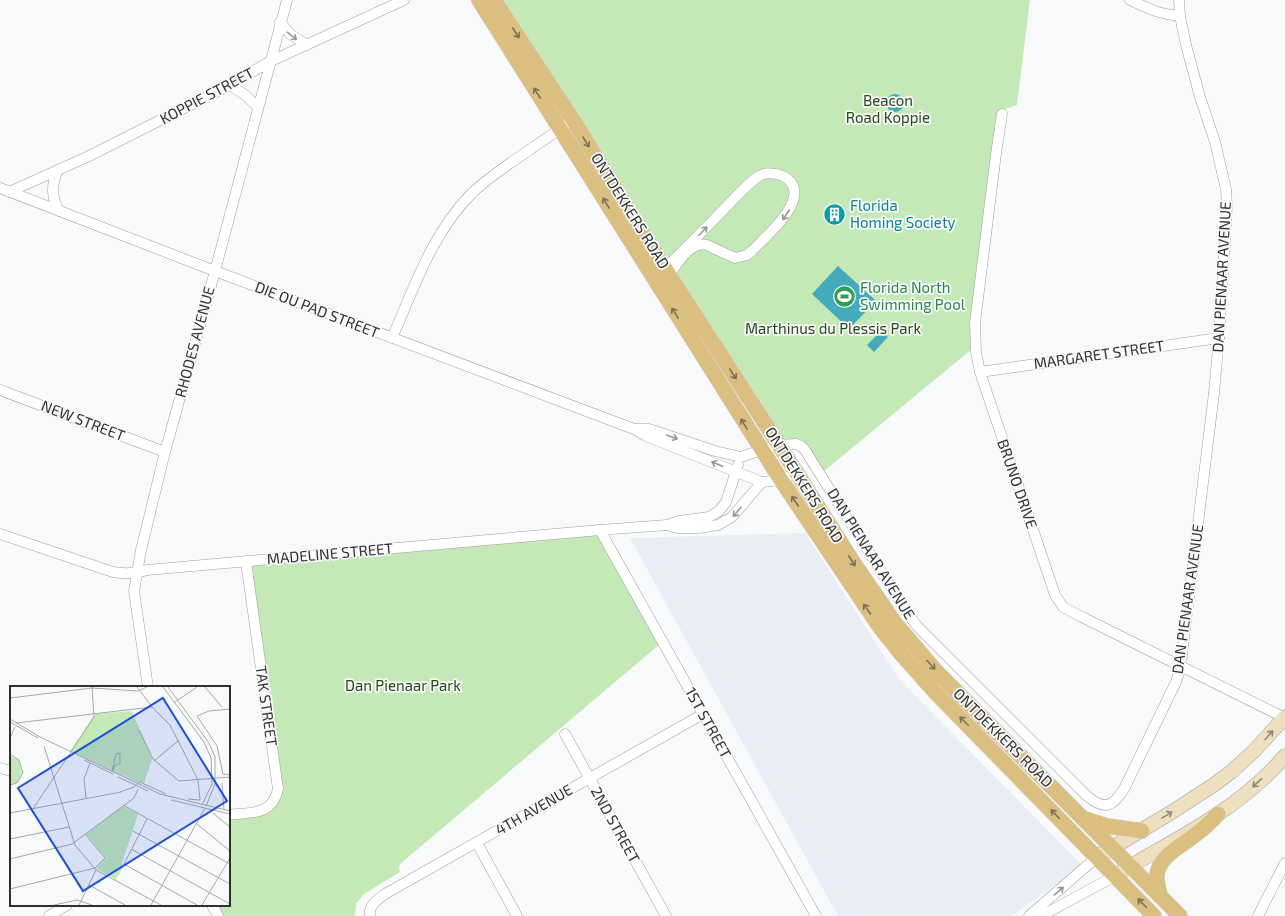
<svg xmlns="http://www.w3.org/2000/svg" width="1285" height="916" font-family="'Exo 2',sans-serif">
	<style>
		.built { fill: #eaedf6 }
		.green { fill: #c4e9b6 }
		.water { fill: #44abbb }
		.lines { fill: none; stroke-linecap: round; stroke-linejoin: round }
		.street-casing { stroke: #9fa0a1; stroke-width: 11 }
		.secondary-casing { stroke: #9fa0a1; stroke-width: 15 }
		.primary-casing { stroke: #d6d6d6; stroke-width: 16 }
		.street { stroke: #fff; stroke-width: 10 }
		.secondary { stroke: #eddfc0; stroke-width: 14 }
		.primary { stroke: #dabf81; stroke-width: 15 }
		.oneway { stroke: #7c7055 }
		.oneway2 { stroke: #989898 }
		.oneway3 { stroke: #8e8878 }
		.labels { text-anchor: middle; stroke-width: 3.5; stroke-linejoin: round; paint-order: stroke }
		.street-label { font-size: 15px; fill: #303031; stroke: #f8f9fb }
		.park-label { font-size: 15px; fill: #254814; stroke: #f8f9fb }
		.culture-label { font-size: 15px; fill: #0d838f; stroke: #f8f9fb; text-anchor: start }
		.leisure-label { font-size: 15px; fill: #27864d; stroke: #f8f9fb; text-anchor: start }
		.inset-road { fill: none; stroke: #a8a9aa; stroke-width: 1 }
		.view { fill: #1d4ed8; fill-opacity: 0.15; stroke: #1d4ed8; stroke-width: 2 }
		.inset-edge { fill: none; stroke: #303031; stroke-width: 2 }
	</style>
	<rect width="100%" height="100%" fill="#f8f9fb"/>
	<!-- built -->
	<polygon class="built" points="805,533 899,679 1083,866 1011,916 838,916 630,538"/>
	<!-- green -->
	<g class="green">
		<polygon points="501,0 1030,0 1017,105 1003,110 972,349 823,472 808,448 784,441"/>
		<polygon points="598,533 660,644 400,864 399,867 400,872 364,894 356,904 355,916 222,916 216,905 229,905 229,818 277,804 280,799 281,794 251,566"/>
	</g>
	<!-- water -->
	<g class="water">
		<circle cx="895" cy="103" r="9"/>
		<polygon points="838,266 876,301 849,329 812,294"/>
		<polygon points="881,331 888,337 874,352 867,345"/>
	</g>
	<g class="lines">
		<defs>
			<g id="street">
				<path d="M1130 0C1149 9 1159 14 1180 16"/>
				<polyline points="280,22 290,34 307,45"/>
				<polyline points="230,85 245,95 258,107"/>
				<polyline points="1002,114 996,154 975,323 976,352 980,372 1055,595 1063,607 1080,616 1285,718"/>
				<path d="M58 170C51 184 51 197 59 211"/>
				<polyline points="0,188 215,271 634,429 646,436 762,482 781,480 796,473"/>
				<polyline points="9,192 87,157 230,85 269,62 404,0"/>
				<path d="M665 268C686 248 706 228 726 207 736 197 747 184 759 176 765 172 776 173 783 176 817 194 766 236 752 251L747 255 735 258 707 245C690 241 678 263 669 275"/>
				<path d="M392 338C414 288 432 233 472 193 488 178 507 165 525 153 541 142 557 131 573 120"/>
				<polyline points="980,372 1219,338"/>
				<polyline points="0,390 165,452"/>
				<path d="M634 429H649L715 451 741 457 761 450 779 445 796 444 801 446 805 450 813 463 906 611 917 626 1087 796C1104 810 1112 808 1124 789L1176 682 1181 666 1183 646 1214 393 1219 338 1227 206 1226 189 1215 142 1200 97 1186 45 1180 16 1179 0"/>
				<polyline points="667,525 677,528 699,528 718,525 732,517 762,482"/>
				<polyline points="600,530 816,916"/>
				<path d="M0 534 113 572C125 574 135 574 147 570L600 530 667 525 679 521 709 517 719 511 726 502 738 465"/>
				<polyline points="148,687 134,591 141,550 165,452 215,271 287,0"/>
				<polyline points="565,734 666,916"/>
				<polyline points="0,768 11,771"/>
				<path d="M229 815C251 812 272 816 278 789L246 562"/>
				<polyline points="477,843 517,916"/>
				<polyline points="212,905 218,916"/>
				<polyline points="49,916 67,905"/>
				<path d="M370 916C368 906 377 900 385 894L703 714"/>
				<polyline points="1029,916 1097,857"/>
				<polyline points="1041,916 1115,876"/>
				<polyline points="1258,916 1285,863"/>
			</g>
			<g id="secondary">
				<polyline points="1097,857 1172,812 1215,784 1231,772 1254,751 1285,717"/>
				<path d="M1115 876C1148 854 1185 837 1218 814 1242 798 1266 778 1285 756"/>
			</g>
			<g id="primary">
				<polyline points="479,0 781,480 879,626 902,655 935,692 1154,916"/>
				<polyline points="494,0 573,120 669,275 779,445 853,562 895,623 936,671 1180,916"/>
				<polyline points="1085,819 1107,826 1142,831"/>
				<path d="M1160 896C1159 889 1156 881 1157 874 1160 855 1182 846 1195 835 1203 829 1211 822 1218 814"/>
			</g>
		</defs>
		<!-- street casing -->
		<use href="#street" class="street-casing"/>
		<!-- secondary casing -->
		<use href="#secondary" class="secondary-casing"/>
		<!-- primary casing -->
		<use href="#primary" class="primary-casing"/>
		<!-- street -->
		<use href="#street" class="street"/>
		<!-- secondary -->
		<use href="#secondary" class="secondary"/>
		<!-- primary -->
		<use href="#primary" class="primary"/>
	</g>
	<!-- one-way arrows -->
	<defs><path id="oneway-shaft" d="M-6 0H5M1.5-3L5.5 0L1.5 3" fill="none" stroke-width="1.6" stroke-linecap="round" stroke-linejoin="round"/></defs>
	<g class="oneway">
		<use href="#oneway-shaft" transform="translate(516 33) rotate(57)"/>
		<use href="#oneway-shaft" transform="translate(537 93) rotate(-122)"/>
		<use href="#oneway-shaft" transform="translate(586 142) rotate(58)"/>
		<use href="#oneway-shaft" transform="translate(606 203) rotate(-122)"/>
		<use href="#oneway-shaft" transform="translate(675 313) rotate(-122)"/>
		<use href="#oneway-shaft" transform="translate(733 374) rotate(57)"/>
		<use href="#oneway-shaft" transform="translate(744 424) rotate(-122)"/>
		<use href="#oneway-shaft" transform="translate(795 501) rotate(-124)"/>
		<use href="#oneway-shaft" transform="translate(852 561) rotate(57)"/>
		<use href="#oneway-shaft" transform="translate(867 609) rotate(-125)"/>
		<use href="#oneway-shaft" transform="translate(931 665) rotate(48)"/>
		<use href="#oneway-shaft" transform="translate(964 721) rotate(-135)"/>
		<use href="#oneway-shaft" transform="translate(1055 814) rotate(-134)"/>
		<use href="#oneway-shaft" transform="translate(1142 903) rotate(-134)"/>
	</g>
	<g class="oneway2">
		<use href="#oneway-shaft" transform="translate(292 36) rotate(39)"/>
		<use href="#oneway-shaft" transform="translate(786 215) rotate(124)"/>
		<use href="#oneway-shaft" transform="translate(703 231) rotate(-45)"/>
		<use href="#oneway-shaft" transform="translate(672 437) rotate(19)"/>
		<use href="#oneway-shaft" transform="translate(717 464) rotate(-158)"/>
		<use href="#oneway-shaft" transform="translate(737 512) rotate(131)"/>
		<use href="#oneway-shaft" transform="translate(1059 891) rotate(-41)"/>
	</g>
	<g class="oneway3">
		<use href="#oneway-shaft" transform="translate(1269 735) rotate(-48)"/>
		<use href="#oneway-shaft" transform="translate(1257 783) rotate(137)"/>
		<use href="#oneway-shaft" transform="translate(1167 815) rotate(-32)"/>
	</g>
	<!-- icons -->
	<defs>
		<symbol id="building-disc" viewBox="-11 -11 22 22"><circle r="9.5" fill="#0f9aa8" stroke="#f8f9fb"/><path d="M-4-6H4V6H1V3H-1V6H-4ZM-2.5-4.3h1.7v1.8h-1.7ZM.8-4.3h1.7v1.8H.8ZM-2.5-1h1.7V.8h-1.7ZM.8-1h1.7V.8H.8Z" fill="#fff"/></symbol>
		<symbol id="stadium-disc" viewBox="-11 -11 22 22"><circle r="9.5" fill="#2e9e5b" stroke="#f8f9fb"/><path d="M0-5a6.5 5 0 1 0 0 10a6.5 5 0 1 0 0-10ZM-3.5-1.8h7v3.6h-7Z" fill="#fff"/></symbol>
	</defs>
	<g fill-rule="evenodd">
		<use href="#building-disc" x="822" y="202" width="25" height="25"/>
		<use href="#stadium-disc" x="832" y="284" width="25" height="25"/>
	</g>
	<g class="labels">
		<!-- street labels -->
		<g class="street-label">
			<text transform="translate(207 96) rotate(-28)" y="5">KOPPIE STREET</text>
			<text transform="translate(630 211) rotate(58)" y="5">ONTDEKKERS ROAD</text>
			<text transform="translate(1222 277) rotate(-87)" y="5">DAN PIENAAR AVENUE</text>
			<text transform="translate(317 310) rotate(21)" y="5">DIE OU PAD STREET</text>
			<text transform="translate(195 342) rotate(-75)" y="5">RHODES AVENUE</text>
			<text transform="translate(1099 355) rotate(-8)" y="5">MARGARET STREET</text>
			<text transform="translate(83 421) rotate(21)" y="5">NEW STREET</text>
			<text transform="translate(1017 484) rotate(71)" y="5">BRUNO DRIVE</text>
			<text transform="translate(804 485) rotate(58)" y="5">ONTDEKKERS ROAD</text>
			<text transform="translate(330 554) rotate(-5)" y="5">MADELINE STREET</text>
			<text transform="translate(871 554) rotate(58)" y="5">DAN PIENAAR AVENUE</text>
			<text transform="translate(1188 599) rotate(-82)" y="5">DAN PIENAAR AVENUE</text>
			<text transform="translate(266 706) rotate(82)" y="5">TAK STREET</text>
			<text transform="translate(708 723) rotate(61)" y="5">1ST STREET</text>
			<text transform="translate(1003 738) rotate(45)" y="5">ONTDEKKERS ROAD</text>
			<text transform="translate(534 810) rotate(-30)" y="5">4TH AVENUE</text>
			<text transform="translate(615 825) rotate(61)" y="5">2ND STREET</text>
		</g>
		<!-- park labels -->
		<g class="park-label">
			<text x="888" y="106">Beacon<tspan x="888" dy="17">Road Koppie</tspan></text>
			<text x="833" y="334">Marthinus du Plessis Park</text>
			<text x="403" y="691">Dan Pienaar Park</text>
		</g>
		<!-- culture labels -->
		<g class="culture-label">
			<text x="850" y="211">Florida<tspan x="850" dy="17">Homing Society</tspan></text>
		</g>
		<!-- leisure labels -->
		<g class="leisure-label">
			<text x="860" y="293">Florida North<tspan x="860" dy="17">Swimming Pool</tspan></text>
		</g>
	</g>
	<!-- overview -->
	<g transform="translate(10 686)">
		<rect width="220" height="220" fill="#f8f9fb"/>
		<path d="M122 25 142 73 134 97 127 96 60 65 85 28ZM0 70 9 74 12 87 8 96 0 99ZM113 120 128 128 112 177 113 181 106 194 86 182 96 172 76 148Z" fill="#c4e9b6"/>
		<path class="inset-road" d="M127 1 142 21 160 39 188 94 190 114 178 113M153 1 194 56 201 72 202 98 192 119M158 1 199 57 205 71V98L196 120M195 1 212 21M0 12 82 2 128 5 137 1M165 16 187 1M220 23 199 25 187 30 207 60 213 88 220 89M0 33 30 51 150 108 220 125M0 36 28 52M6 37 142 21M129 44 143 73 169 95 220 91M0 52 5 41M34 60 65 159 86 184 151 219M0 68 9 74 13 87 7 97 0 99M74 74 103 88M144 75 169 54M102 85 106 68 110 67V77L104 80 103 86M108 91 138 105M212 97 214 124M110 106 124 101 130 96 156 108M76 112 74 93 80 77M161 114 220 128M113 119 220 178M23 123 84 31 82 1M0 127 111 106M203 127 220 141M137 133 114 178 187 219M187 138 220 165M123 145 220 198M0 153 59 141M121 163 220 218M0 173 62 158 124 112 128 103M79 199 115 219M0 203 85 182 95 172 75 148M44 219 67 214 82 219M69 219 86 184M141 219 195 122M192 219 220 172"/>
		<path class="view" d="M153 12 217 115 73 205 8 102Z"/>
		<rect width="220" height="220" class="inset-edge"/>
	</g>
</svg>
